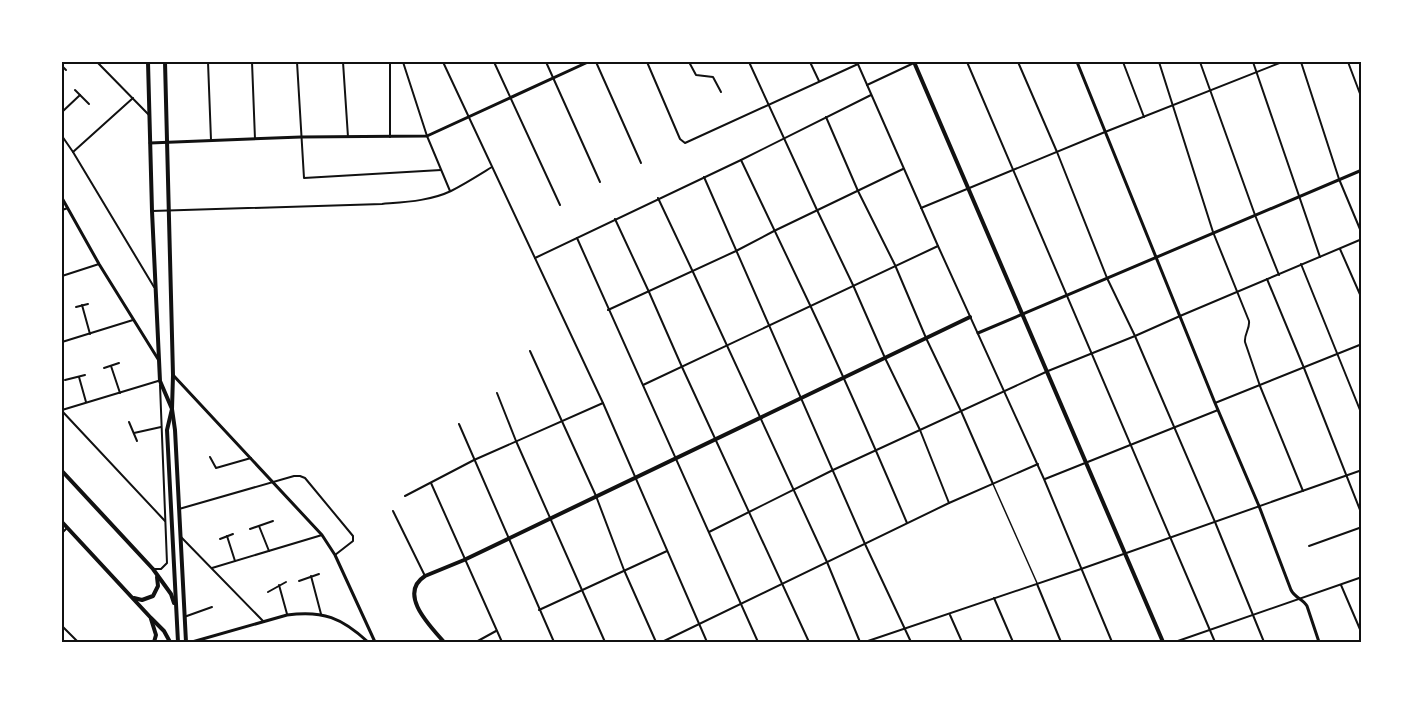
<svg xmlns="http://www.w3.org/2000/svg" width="1423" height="704" font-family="Karla,sans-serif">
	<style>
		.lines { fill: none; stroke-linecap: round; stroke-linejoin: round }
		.pedestrian { stroke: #111; stroke-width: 1.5 }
		.minor { stroke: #111; stroke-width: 2 }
		.tertiary { stroke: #111; stroke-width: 3 }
		.secondary { stroke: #111; stroke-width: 4 }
		.neatline { fill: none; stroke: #111; stroke-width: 2 }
	</style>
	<rect width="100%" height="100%" fill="#fff"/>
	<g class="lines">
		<!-- pedestrian -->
		<polyline class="pedestrian" points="993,484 1037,583"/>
		<!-- minor -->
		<g class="minor">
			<polyline points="97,62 149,115"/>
			<polyline points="208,62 211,140"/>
			<polyline points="252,62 255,139"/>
			<polyline points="297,62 304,178 441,170"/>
			<polyline points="343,62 348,137"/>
			<polyline points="403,62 427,136 450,191"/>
			<polyline points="443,62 603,403 707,642"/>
			<polyline points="494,62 560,205"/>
			<polyline points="546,62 600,182"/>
			<polyline points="596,62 641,163"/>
			<polyline points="647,62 680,139 685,143 858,64"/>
			<polyline points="689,62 696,75 713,77 721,92"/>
			<polyline points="749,62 817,210 853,285 885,358 920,430 949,503"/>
			<polyline points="810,62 819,81"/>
			<polyline points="857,62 938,246 1044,479 1112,642"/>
			<polyline points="967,62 1215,642"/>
			<polyline points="1018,62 1057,152 1107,278 1135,336 1215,522 1264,642"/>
			<polyline points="1123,62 1144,117"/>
			<path d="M1159 62 1213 232 1249 321C1250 329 1244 334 1245 342L1260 386 1303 491"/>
			<polyline points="1200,62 1255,215 1279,275"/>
			<polyline points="1253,62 1320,257"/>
			<polyline points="1301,62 1339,179 1362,234"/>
			<polyline points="1348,62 1362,99"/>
			<polyline points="62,66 66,70"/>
			<polyline points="867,85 916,62"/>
			<polyline points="75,90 89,104"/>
			<polyline points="62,112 80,95"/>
			<polyline points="826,117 858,191 895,265 926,338 961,411 993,484"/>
			<polyline points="62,136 73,152 154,287"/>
			<polyline points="390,137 390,62"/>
			<polyline points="73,152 133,98"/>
			<path d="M741 160C764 208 787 256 810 305 844 377 876 450 907 523"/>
			<polyline points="704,177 865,544 911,642"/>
			<polyline points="658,198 693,272 827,562 860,642"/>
			<polyline points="921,208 1105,132 1282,62"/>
			<polyline points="62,210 68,208"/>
			<path d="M152 211 382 204C405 202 430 201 451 191 465 184 479 175 492 167"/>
			<polyline points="615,219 649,292 682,367 809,642"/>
			<polyline points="577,238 758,642"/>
			<polyline points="1340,249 1362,299"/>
			<polyline points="535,258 741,160 871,95"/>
			<polyline points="1301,264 1362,415"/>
			<polyline points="62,276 99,264"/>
			<polyline points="1267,279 1304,368 1362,515"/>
			<polyline points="82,305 90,334"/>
			<polyline points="76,307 88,304"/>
			<polyline points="608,310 736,251 774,231 903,169"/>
			<polyline points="62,342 133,320"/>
			<polyline points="530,351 596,496 624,570 656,642"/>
			<polyline points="111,366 120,393"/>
			<polyline points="104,368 119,363"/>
			<polyline points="79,377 86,402"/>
			<polyline points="65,380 85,375"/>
			<polyline points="643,385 938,246"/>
			<polyline points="497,393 516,441 605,642"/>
			<polyline points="1215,403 1362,344"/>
			<polyline points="62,410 158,381"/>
			<polyline points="62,411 165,521"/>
			<polyline points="129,422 137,441"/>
			<polyline points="459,424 554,642"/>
			<polyline points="134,433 161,427"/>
			<polyline points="210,457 216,468 251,458"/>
			<polyline points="1045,479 1218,410"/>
			<polyline points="431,483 502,642"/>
			<polyline points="405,496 474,460 603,403"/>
			<polyline points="179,509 294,476 300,476 305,478 353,536 353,541 335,555"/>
			<polyline points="393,511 425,576"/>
			<polyline points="259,526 269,551"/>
			<polyline points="250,529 273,521"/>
			<polyline points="709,532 833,470 1048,371 1135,336 1180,316 1362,239"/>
			<polyline points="62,533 67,528"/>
			<polyline points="227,536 235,561"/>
			<polyline points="181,537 263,621"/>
			<polyline points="220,539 233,534"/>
			<polyline points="1309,546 1362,527"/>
			<polyline points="212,568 322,535"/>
			<polyline points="153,569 161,569 167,563 160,385"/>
			<polyline points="311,576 321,614"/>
			<polyline points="299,581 319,574"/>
			<polyline points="1037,584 1061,642"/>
			<polyline points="279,585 287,614"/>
			<polyline points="1341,585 1362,634"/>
			<polyline points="268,592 286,582"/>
			<polyline points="994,598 1013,642"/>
			<polyline points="539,610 667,551"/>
			<polyline points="950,615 962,642"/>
			<polyline points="184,617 212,607"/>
			<polyline points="62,626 78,642"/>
			<polyline points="476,642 496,631"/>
			<polyline points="662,642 949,503 1038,464"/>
			<polyline points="865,642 1081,569 1362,470"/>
			<polyline points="1175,642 1362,577"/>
		</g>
		<!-- tertiary -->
		<g class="tertiary">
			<path d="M1077 62 1215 403 1259 506 1291 590C1295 598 1303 599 1307 606L1319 642"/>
			<polyline points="150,143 301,137 427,136 588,62"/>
			<polyline points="62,198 99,264 158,359"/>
			<polyline points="978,333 1362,170"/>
			<polyline points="173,375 322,535 335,555 375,642"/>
			<path d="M192 642 287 615C323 610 342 618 368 642"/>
		</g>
		<!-- secondary -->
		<g class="secondary">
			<polyline points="148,62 152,211 160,381 172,409 167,430 178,642"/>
			<polyline points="165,62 173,375 172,409 175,430 186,642"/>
			<polyline points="914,62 1163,642"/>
			<polyline points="62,471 153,569 171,594 174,603"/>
			<polyline points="62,522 151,618 164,631 170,642"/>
			<polyline points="134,598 142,600 153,596 158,586 157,577"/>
			<polyline points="151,619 156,635 154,642"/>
			<path d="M444 642C431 627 397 594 425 576L464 560 970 317"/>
		</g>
	</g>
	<!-- border -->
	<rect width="1423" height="704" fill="none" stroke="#ffffff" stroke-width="126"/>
	<rect x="63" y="63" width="1297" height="578" class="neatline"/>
</svg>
